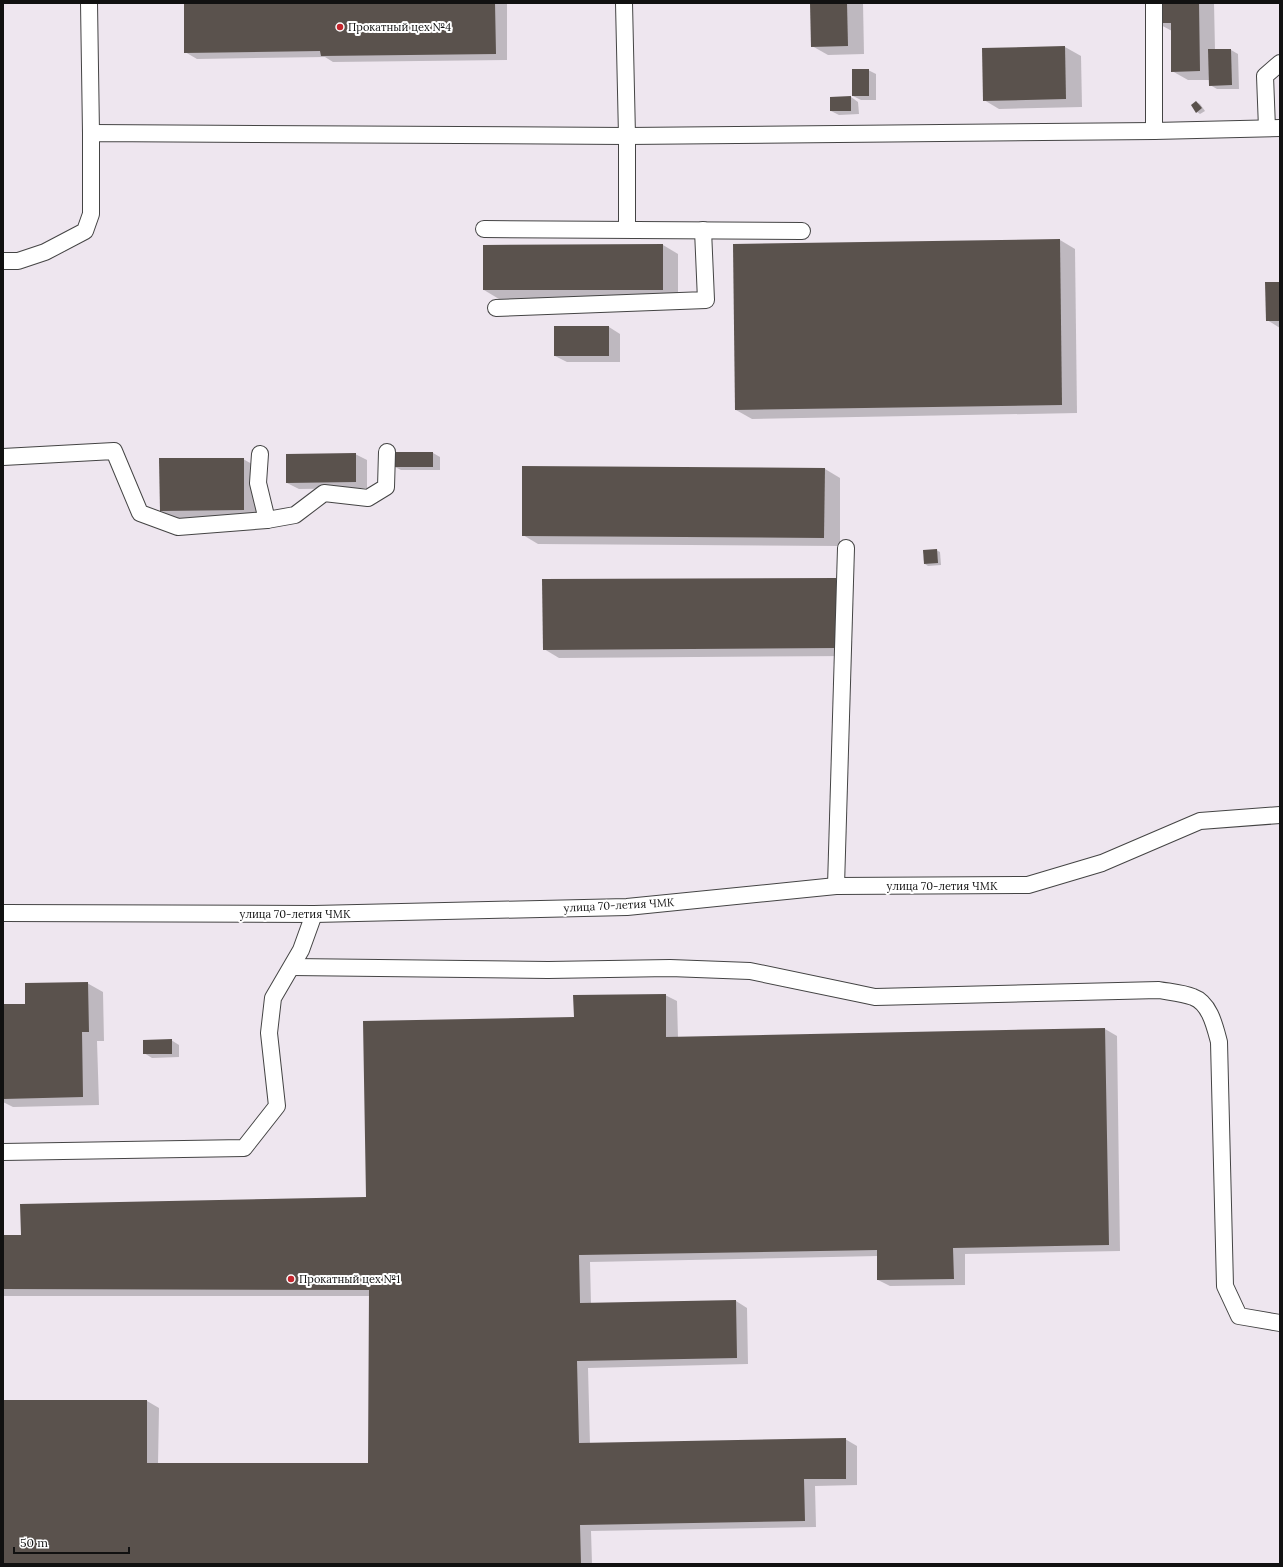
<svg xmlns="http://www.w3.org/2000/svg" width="1283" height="1567" font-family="Lora,serif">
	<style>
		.industrial { fill: #eee6ef }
		.shadow { fill: #0003 }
		.building { fill: #5a524d }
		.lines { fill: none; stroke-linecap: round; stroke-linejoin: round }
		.minor-casing { stroke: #444; stroke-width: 18 }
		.minor { stroke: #fff; stroke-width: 16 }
		.poi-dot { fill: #c4262e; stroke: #fff; stroke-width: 1.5 }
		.labels { text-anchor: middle; stroke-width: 4; stroke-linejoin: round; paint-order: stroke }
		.poi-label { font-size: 11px; fill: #111; stroke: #fff; text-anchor: start }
		.street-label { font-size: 11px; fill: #111; stroke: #fff }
	</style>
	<rect width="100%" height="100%" fill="#fffdf5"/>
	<!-- industrial -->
	<rect class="industrial" x="3" y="3" width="1277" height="1561"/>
	<!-- shadow -->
	<g class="shadow">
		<polygon points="185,3 507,3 507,60 333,62 325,57 197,59 185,52"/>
		<polygon points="811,3 863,3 864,54 828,55 812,46"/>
		<polygon points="1157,3 1214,3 1215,50 1231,50 1238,54 1239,89 1217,89 1210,85 1210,80 1188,80 1172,71 1172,31 1157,23"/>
		<polygon points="1065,47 1081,56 1082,107 999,109 984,100 983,49"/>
		<polygon points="868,70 876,74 876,100 861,100 853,96"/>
		<polygon points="851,97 858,102 859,114 839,115 831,111"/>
		<polygon points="1196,102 1200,104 1205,111 1200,114 1197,112"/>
		<polygon points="1060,240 1075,249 1077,413 752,419 736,410"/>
		<polygon points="663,245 678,254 678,298 499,299 484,290"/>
		<polygon points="1280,283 1280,328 1267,320"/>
		<polygon points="609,327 620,334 620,362 567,362 555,356"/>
		<polygon points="433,453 440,457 440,470 401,470 393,466"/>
		<polygon points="355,454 367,460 367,488 299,489 287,483"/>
		<polygon points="243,459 259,468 259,519 176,520 161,511"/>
		<polygon points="825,469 840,478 840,546 538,544 523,535"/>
		<polygon points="936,550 940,552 941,565 928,566 925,564"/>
		<polygon points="835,579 851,588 851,656 559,658 544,649"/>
		<polygon points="87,983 103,992 104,1041 97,1041 99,1105 13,1107 3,1102 3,1005 26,1005"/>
		<polygon points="665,995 677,1001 678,1038 1105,1029 1117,1036 1120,1251 965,1254 965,1285 890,1286 878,1280 878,1256 590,1262 591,1304 736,1301 747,1308 748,1364 588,1368 590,1444 845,1439 857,1446 857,1485 815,1486 816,1527 591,1531 592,1564 3,1564 3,1401 147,1401 159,1408 158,1464 369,1464 370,1296 3,1296 3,1236 22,1236 367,1198 575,1018"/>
		<polygon points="171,1040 179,1045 179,1057 152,1058 144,1053"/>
	</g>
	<!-- building -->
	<g class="building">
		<polygon points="184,3 495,3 496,54 321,56 320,51 184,53"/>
		<polygon points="810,3 847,3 848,46 811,47"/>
		<polygon points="1156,3 1199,3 1200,71 1171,72 1171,23 1156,23"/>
		<polygon points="1065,46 1066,99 983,101 982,48"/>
		<polygon points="1208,49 1231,49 1232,85 1209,86"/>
		<rect x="852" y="69" width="17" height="27"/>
		<polygon points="851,96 851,111 830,111 830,97"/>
		<polygon points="1196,101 1202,108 1196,113 1191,105"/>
		<polygon points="1060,239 1062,405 735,410 733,244"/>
		<polygon points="663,244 663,290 483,290 483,245"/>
		<polygon points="1265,282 1280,282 1280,321 1266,321"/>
		<rect x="554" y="326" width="55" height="30"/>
		<rect x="392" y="452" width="41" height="15"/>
		<polygon points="356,453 356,482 286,483 286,454"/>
		<polygon points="159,458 244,458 244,510 160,511"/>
		<polygon points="522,466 825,468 824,538 522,536"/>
		<polygon points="937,549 938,563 924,564 923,550"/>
		<polygon points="836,578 836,648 543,650 542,579"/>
		<polygon points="88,982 89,1032 82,1032 83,1097 3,1099 3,1004 25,1004 25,983"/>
		<polygon points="666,994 666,1037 1105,1028 1109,1245 953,1248 954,1279 877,1280 877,1250 579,1255 580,1303 736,1300 737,1358 577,1361 579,1443 846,1438 846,1479 804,1479 805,1521 580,1525 581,1564 3,1564 3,1400 147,1400 147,1463 368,1463 369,1290 3,1289 3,1235 21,1235 20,1204 366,1197 363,1021 574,1017 573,995"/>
		<polygon points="172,1039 172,1054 143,1054 143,1040"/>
	</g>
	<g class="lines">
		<defs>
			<g id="minor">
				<polyline points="89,3 91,133"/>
				<polyline points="624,3 627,136 627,229"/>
				<polyline points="1154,3 1154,131"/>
				<polyline points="1267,128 1265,76 1280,63"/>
				<polyline points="484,229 802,231"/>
				<polyline points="3,261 18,261 45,252 85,231 91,214 91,133 627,136 1154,131 1280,128"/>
				<polyline points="496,308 706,300 703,230"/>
				<polyline points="260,454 258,483 267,520"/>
				<polyline points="3,457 114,451 140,513 178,527 267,520 295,515 324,493 368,498 386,487 387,452"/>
				<polyline points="836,886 846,548"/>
				<polyline points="3,913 314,914 627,907 836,886 1028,885 1102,863 1200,821 1280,815"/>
				<path d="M292 967 548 970 670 968 750 971 875 997 1159 990C1170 992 1183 993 1193 997 1210 1003 1215 1027 1219 1042L1225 1286 1239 1316 1280 1323"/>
				<polyline points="3,1152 244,1148 277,1106 269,1033 273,998 301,950 314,914"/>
			</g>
		</defs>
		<!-- minor casing -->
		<use href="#minor" class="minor-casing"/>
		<!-- minor -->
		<use href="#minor" class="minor"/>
	</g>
	<!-- markers -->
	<g class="poi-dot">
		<circle cx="340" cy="27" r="4"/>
		<circle cx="291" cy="1279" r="4"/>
	</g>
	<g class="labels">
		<!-- poi labels -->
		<g class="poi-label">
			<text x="348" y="31">Прокатный цех №4</text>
			<text x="299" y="1283">Прокатный цех №1</text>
		</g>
		<!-- street labels -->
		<g class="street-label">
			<text x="942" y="890">улица 70-летия ЧМК</text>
			<text transform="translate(619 905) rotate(-3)" y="4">улица 70-летия ЧМК</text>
			<text x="295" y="918">улица 70-летия ЧМК</text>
		</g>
	</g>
	<!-- border -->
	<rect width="1283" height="1567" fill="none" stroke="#111111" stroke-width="8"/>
	<!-- scale -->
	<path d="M14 1547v6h115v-6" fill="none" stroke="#111111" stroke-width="2"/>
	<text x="20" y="1547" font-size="12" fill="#111111" stroke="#ffffff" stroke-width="3" paint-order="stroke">50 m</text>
</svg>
